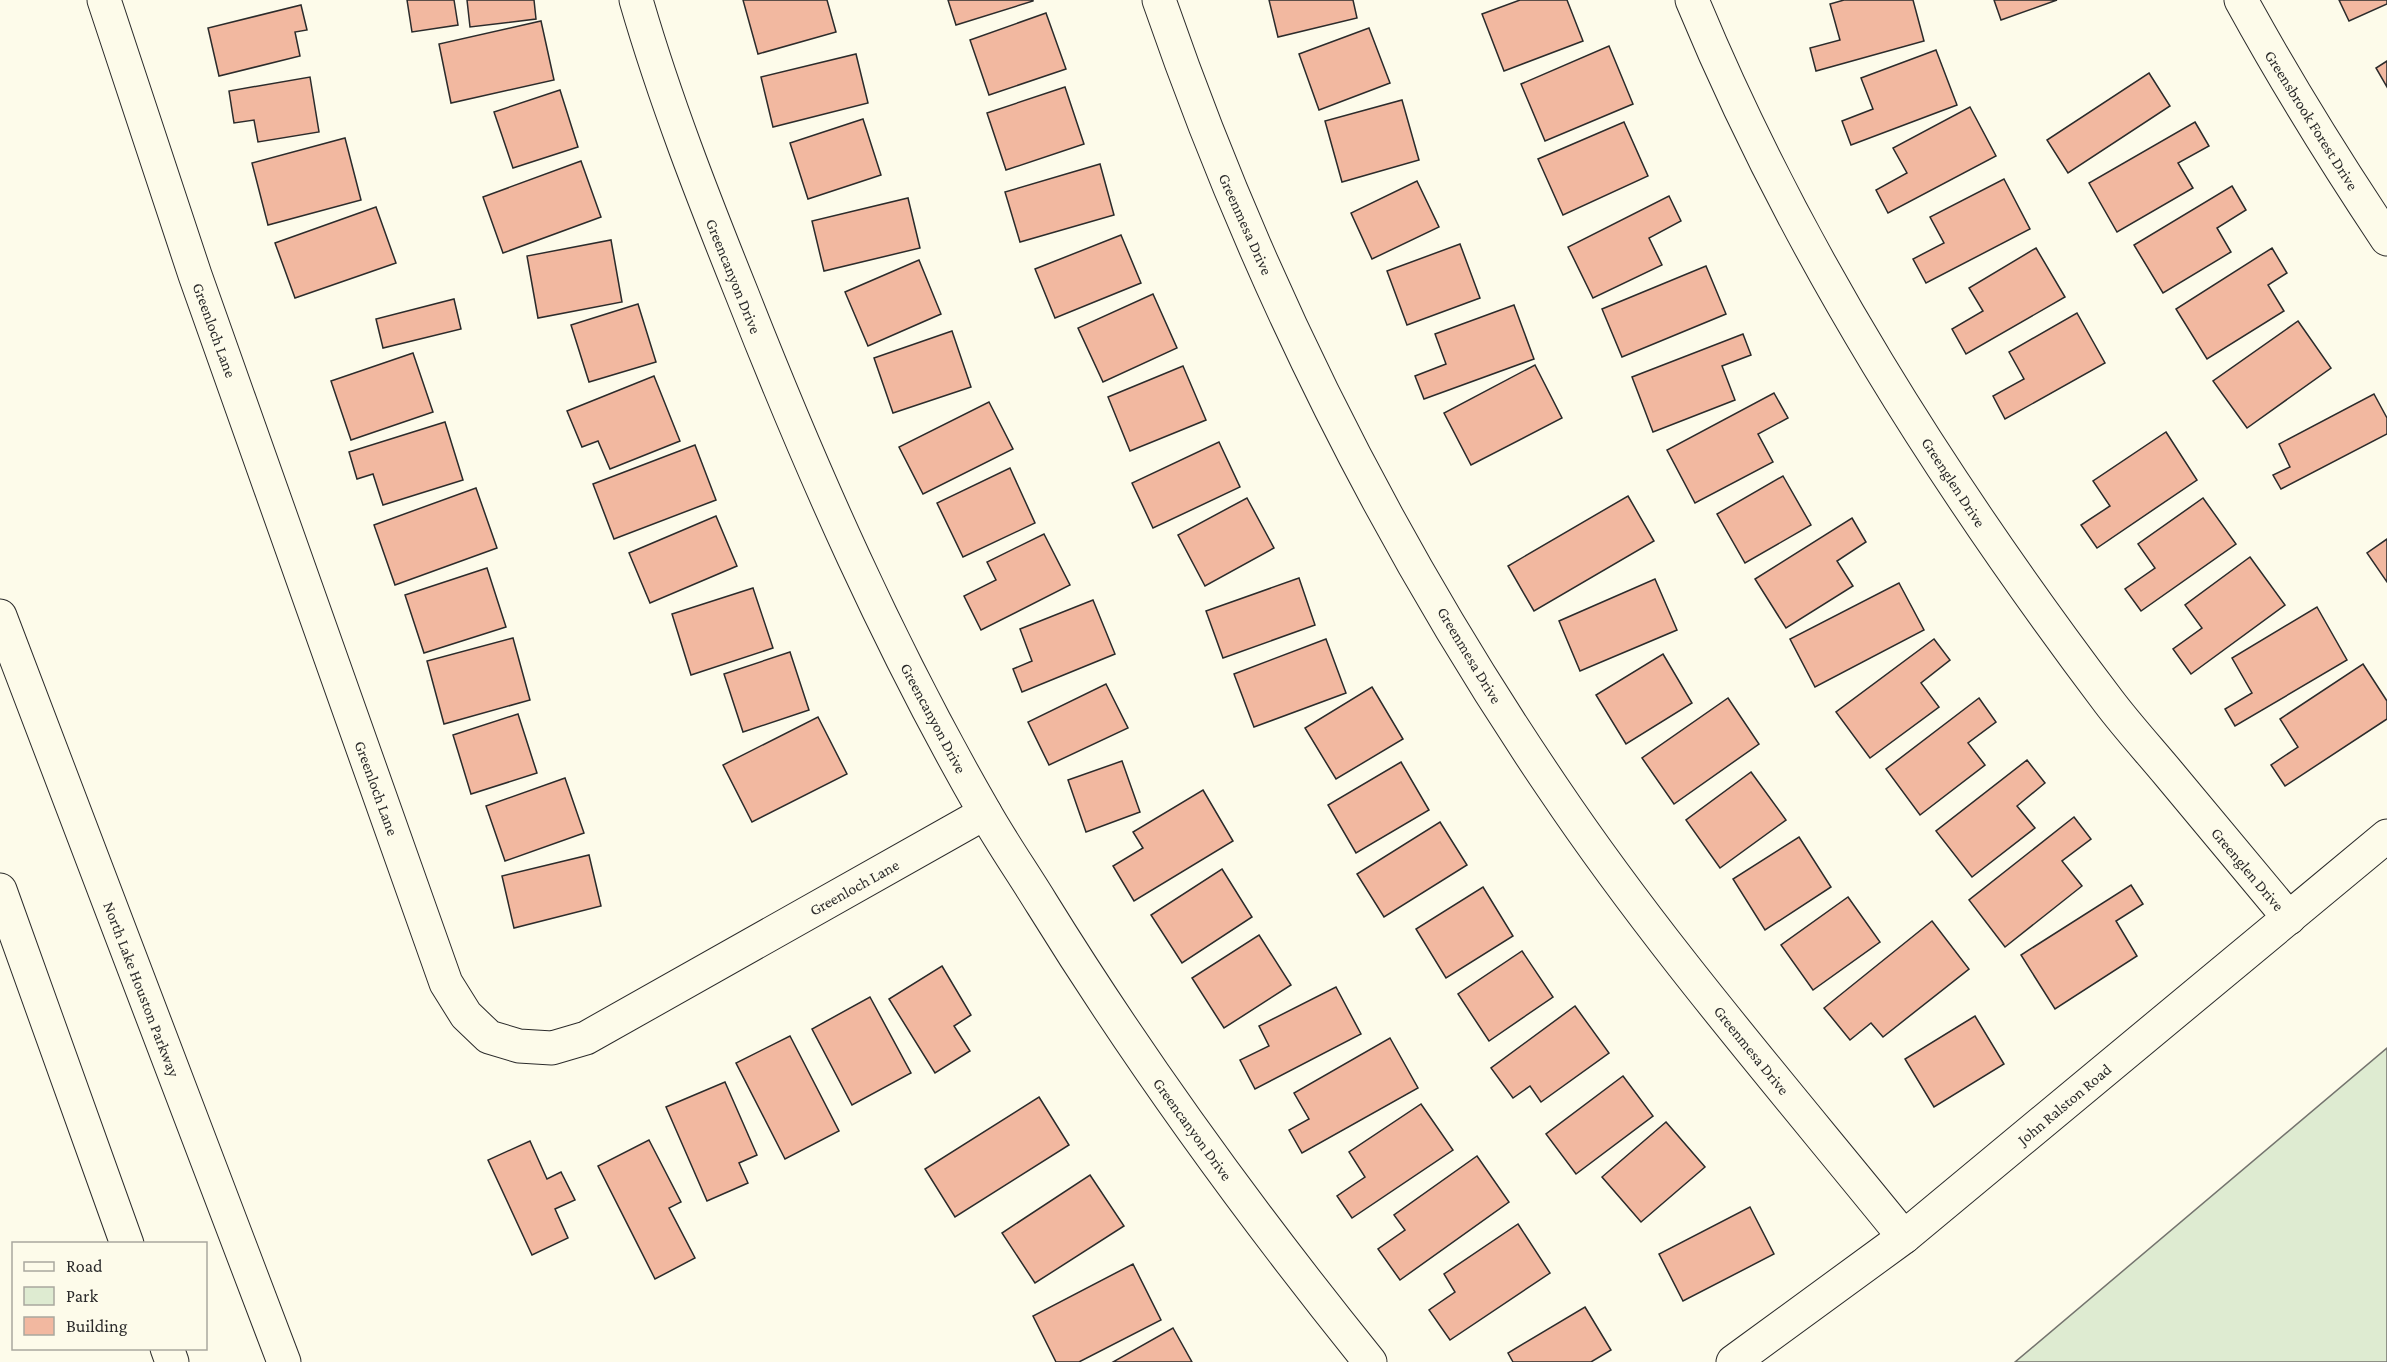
<svg xmlns="http://www.w3.org/2000/svg" width="2387" height="1362" font-family="'Crimson Pro',serif">
	<style>
		.green { fill: #deebd1; stroke: #74746e; stroke-width: 1.5 }
		.building { fill: #f2b8a0; stroke: #2b2b2b; stroke-width: 1.5 }
		.lines { fill: none; stroke-linecap: round; stroke-linejoin: round }
		.minor-casing { stroke: #2b2b2b; stroke-width: 35 }
		.tertiary-casing { stroke: #2b2b2b; stroke-width: 35 }
		.secondary-casing { stroke: #2b2b2b; stroke-width: 35 }
		.minor { stroke: #fdfbea; stroke-width: 33 }
		.tertiary { stroke: #fdfbea; stroke-width: 33 }
		.secondary { stroke: #fdfbea; stroke-width: 33 }
		.labels { text-anchor: middle; stroke-width: 4.5; stroke-linejoin: round; paint-order: stroke }
		.street-label { font-size: 16px; fill: #2b2b2b; stroke: #fdfbea }
	</style>
	<rect width="100%" height="100%" fill="#fdfbea"/>
	<!-- green -->
	<polygon class="green" points="2387,1048 2387,1362 2015,1362"/>
	<!-- building -->
	<g class="building">
		<polygon points="407,0 454,0 458,25 412,32"/>
		<polygon points="467,0 534,0 536,19 470,27"/>
		<polygon points="743,0 827,0 836,32 758,54"/>
		<polygon points="948,0 1033,0 1033,1 956,25"/>
		<polygon points="1269,0 1353,0 1357,18 1278,37"/>
		<polygon points="1520,0 1567,0 1583,41 1504,71 1482,14"/>
		<polygon points="1844,0 1913,0 1924,41 1816,71 1810,48 1840,40 1830,4"/>
		<polygon points="1994,0 2057,0 2001,20"/>
		<polygon points="2339,0 2387,0 2387,4 2349,21"/>
		<polygon points="301,5 307,30 295,32 300,56 219,76 208,28"/>
		<polygon points="1046,13 1066,69 989,95 970,40"/>
		<polygon points="541,21 554,80 451,103 439,44"/>
		<polygon points="1369,28 1390,83 1319,110 1299,54"/>
		<polygon points="1609,46 1633,104 1545,141 1521,84"/>
		<polygon points="1936,50 1957,105 1851,145 1842,121 1873,109 1861,78"/>
		<polygon points="856,54 868,103 773,127 761,77"/>
		<polygon points="2387,61 2387,87 2376,68"/>
		<polygon points="2149,73 2170,106 2068,173 2047,140"/>
		<polygon points="310,77 319,132 258,142 254,120 234,123 229,91"/>
		<polygon points="1065,87 1084,144 1006,170 987,113"/>
		<polygon points="560,90 578,147 513,168 494,112"/>
		<polygon points="1402,100 1419,160 1342,182 1325,121"/>
		<polygon points="1970,107 1996,156 1888,213 1876,190 1907,173 1893,148"/>
		<polygon points="863,119 881,175 808,199 790,143"/>
		<polygon points="1624,122 1648,176 1563,215 1538,159"/>
		<polygon points="2195,122 2209,146 2178,163 2193,188 2117,232 2089,183"/>
		<polygon points="345,138 361,200 268,225 252,163"/>
		<polygon points="581,161 601,217 503,253 483,197"/>
		<polygon points="1100,164 1114,215 1020,242 1005,192"/>
		<polygon points="2004,179 2030,229 1926,283 1913,259 1944,243 1930,217"/>
		<polygon points="1417,181 1439,227 1372,259 1351,213"/>
		<polygon points="2232,186 2246,210 2217,228 2231,252 2163,293 2134,245"/>
		<polygon points="1669,196 1681,221 1649,238 1662,265 1593,298 1568,247"/>
		<polygon points="908,198 920,248 824,271 812,221"/>
		<polygon points="376,207 396,263 295,298 275,243"/>
		<polygon points="1121,235 1141,283 1055,318 1035,269"/>
		<polygon points="611,240 622,302 538,318 527,256"/>
		<polygon points="1460,244 1480,298 1407,325 1387,271"/>
		<polygon points="2036,248 2065,297 1966,354 1952,329 1983,311 1969,288"/>
		<polygon points="2272,248 2287,273 2268,285 2284,311 2207,359 2176,309"/>
		<polygon points="919,260 941,314 868,346 845,292"/>
		<polygon points="1706,266 1726,314 1622,357 1602,309"/>
		<polygon points="1153,294 1177,348 1103,382 1078,328"/>
		<polygon points="454,299 461,329 383,348 376,319"/>
		<polygon points="638,304 656,362 589,382 571,325"/>
		<polygon points="1514,305 1534,359 1424,399 1415,376 1446,364 1435,334"/>
		<polygon points="2077,313 2105,363 2005,419 1993,396 2024,379 2009,352"/>
		<polygon points="2298,321 2331,368 2247,428 2213,381"/>
		<polygon points="952,331 971,387 893,413 874,358"/>
		<polygon points="1743,334 1751,355 1722,366 1735,400 1653,432 1632,377"/>
		<polygon points="413,353 433,412 351,440 331,381"/>
		<polygon points="1535,365 1562,418 1471,465 1444,413"/>
		<polygon points="1183,366 1206,420 1130,451 1108,397"/>
		<polygon points="654,376 680,441 610,469 598,441 582,447 567,411"/>
		<polygon points="1774,393 1788,418 1758,434 1773,462 1695,503 1667,450"/>
		<polygon points="2374,394 2387,418 2387,434 2281,489 2273,475 2290,467 2279,444"/>
		<polygon points="989,402 1013,449 923,494 899,447"/>
		<polygon points="445,422 463,480 383,505 373,474 357,479 349,452"/>
		<polygon points="2166,432 2197,480 2097,548 2081,525 2110,506 2093,481"/>
		<polygon points="1219,442 1240,487 1153,528 1132,483"/>
		<polygon points="695,445 716,500 614,539 593,484"/>
		<polygon points="1010,468 1035,523 963,557 937,503"/>
		<polygon points="1783,476 1811,525 1745,563 1717,514"/>
		<polygon points="476,488 497,548 395,585 374,525"/>
		<polygon points="1628,496 1654,541 1534,611 1508,566"/>
		<polygon points="1247,498 1274,548 1205,586 1178,535"/>
		<polygon points="2203,498 2236,544 2141,611 2125,589 2155,568 2138,544"/>
		<polygon points="716,516 737,566 650,603 629,553"/>
		<polygon points="1852,518 1866,542 1837,561 1853,586 1786,628 1755,579"/>
		<polygon points="1044,534 1070,585 981,630 964,596 996,580 987,562"/>
		<polygon points="2387,539 2387,582 2367,553"/>
		<polygon points="2250,557 2285,605 2191,674 2173,649 2202,628 2185,605"/>
		<polygon points="487,568 506,627 424,653 405,595"/>
		<polygon points="1299,578 1315,625 1223,658 1206,611"/>
		<polygon points="1655,579 1677,630 1580,671 1559,621"/>
		<polygon points="1899,583 1924,630 1815,687 1790,639"/>
		<polygon points="753,588 773,648 691,675 672,614"/>
		<polygon points="1093,600 1115,654 1022,692 1013,669 1032,661 1020,629"/>
		<polygon points="2317,607 2347,660 2235,726 2225,709 2252,693 2232,658"/>
		<polygon points="513,638 530,700 444,724 427,661"/>
		<polygon points="1326,639 1346,693 1254,727 1234,674"/>
		<polygon points="1934,639 1950,660 1921,683 1939,707 1870,758 1836,712"/>
		<polygon points="790,652 809,710 743,732 724,674"/>
		<polygon points="1663,654 1692,703 1626,744 1596,695"/>
		<polygon points="2363,664 2387,701 2387,719 2285,786 2271,765 2298,747 2280,719"/>
		<polygon points="1106,684 1128,728 1049,765 1028,722"/>
		<polygon points="1372,687 1403,739 1336,779 1305,728"/>
		<polygon points="1728,698 1759,744 1674,804 1642,758"/>
		<polygon points="1979,698 1996,722 1968,743 1985,765 1920,815 1886,769"/>
		<polygon points="518,714 537,773 471,794 453,735"/>
		<polygon points="818,717 847,774 752,822 723,765"/>
		<polygon points="2027,760 2045,783 2017,806 2035,828 1972,877 1936,831"/>
		<polygon points="1122,761 1140,812 1086,832 1068,780"/>
		<polygon points="1401,762 1429,810 1356,853 1328,805"/>
		<polygon points="1751,772 1786,820 1720,868 1686,820"/>
		<polygon points="565,778 584,833 505,861 486,806"/>
		<polygon points="1203,790 1233,841 1134,901 1113,866 1143,848 1133,832"/>
		<polygon points="2074,817 2091,839 2062,861 2082,886 2005,947 1969,900"/>
		<polygon points="1440,822 1467,865 1384,917 1357,874"/>
		<polygon points="1799,837 1831,887 1765,930 1733,879"/>
		<polygon points="589,855 601,906 514,928 502,876"/>
		<polygon points="1222,869 1252,917 1182,963 1151,915"/>
		<polygon points="2131,885 2143,904 2116,921 2137,956 2055,1009 2021,955"/>
		<polygon points="1483,887 1513,936 1446,978 1416,929"/>
		<polygon points="1848,897 1880,942 1813,990 1781,945"/>
		<polygon points="1932,921 1969,969 1883,1037 1871,1023 1850,1040 1824,1008"/>
		<polygon points="1259,935 1291,985 1224,1028 1192,978"/>
		<polygon points="1522,951 1553,997 1489,1041 1458,994"/>
		<polygon points="942,966 971,1015 954,1026 970,1051 935,1073 889,999"/>
		<polygon points="1336,987 1361,1034 1255,1089 1240,1060 1269,1046 1259,1026"/>
		<polygon points="870,997 911,1073 852,1105 812,1029"/>
		<polygon points="1575,1006 1609,1053 1541,1102 1530,1086 1513,1098 1491,1068"/>
		<polygon points="1975,1016 2004,1064 1934,1107 1905,1059"/>
		<polygon points="790,1036 839,1131 785,1159 736,1063"/>
		<polygon points="1390,1038 1418,1088 1302,1153 1289,1130 1309,1119 1294,1093"/>
		<polygon points="1623,1076 1653,1116 1576,1174 1546,1134"/>
		<polygon points="725,1082 757,1155 739,1163 748,1183 707,1201 666,1107"/>
		<polygon points="1039,1097 1069,1145 955,1217 925,1169"/>
		<polygon points="1421,1104 1453,1150 1352,1218 1337,1196 1365,1177 1349,1152"/>
		<polygon points="1666,1122 1705,1167 1641,1222 1602,1177"/>
		<polygon points="649,1140 681,1202 669,1208 695,1258 655,1279 598,1166"/>
		<polygon points="530,1141 547,1179 561,1172 575,1200 555,1209 568,1238 532,1255 488,1160"/>
		<polygon points="1477,1156 1509,1202 1400,1280 1378,1249 1405,1230 1394,1215"/>
		<polygon points="1090,1175 1124,1226 1035,1283 1002,1233"/>
		<polygon points="1750,1207 1774,1254 1683,1301 1659,1254"/>
		<polygon points="1518,1224 1550,1273 1450,1340 1429,1310 1455,1292 1444,1274"/>
		<polygon points="1133,1264 1161,1320 1079,1362 1056,1362 1033,1316"/>
		<polygon points="1585,1307 1611,1350 1591,1362 1513,1362 1508,1353"/>
		<polygon points="1173,1328 1192,1362 1113,1362"/>
	</g>
	<g class="lines">
		<defs>
			<g id="minor">
				<polyline points="104,0 195,275 446,983 466,1015 489,1037 519,1046 552,1048 586,1038 985,813"/>
				<path d="M636 0C665 100 703 197 742 294 812 472 889 646 984 811 1002 843 1023 873 1042 904 1141 1064 1252 1216 1370 1362"/>
				<path d="M1159 0C1255 278 1388 545 1553 788 1658 944 1785 1090 1904 1237"/>
				<path d="M1692 0C1796 252 1945 485 2109 702 2128 727 2149 750 2169 774 2209 822 2249 870 2289 918"/>
				<path d="M2241 0C2286 82 2335 161 2387 239"/>
			</g>
			<polyline id="tertiary" points="1733,1362 1904,1237 2387,836"/>
			<g id="secondary">
				<polyline points="0,616 284,1362"/>
				<polyline points="0,890 127,1244"/>
				<polyline points="167,1348 172,1362"/>
			</g>
		</defs>
		<!-- minor casing -->
		<use href="#minor" class="minor-casing"/>
		<!-- tertiary casing -->
		<use href="#tertiary" class="tertiary-casing"/>
		<!-- secondary casing -->
		<use href="#secondary" class="secondary-casing"/>
		<!-- minor -->
		<use href="#minor" class="minor"/>
		<!-- tertiary -->
		<use href="#tertiary" class="tertiary"/>
		<!-- secondary -->
		<use href="#secondary" class="secondary"/>
	</g>
	<g class="labels">
		<!-- street labels -->
		<g class="street-label">
			<text transform="translate(2312 120) rotate(58)" y="6">Greensbrook Forest Drive</text>
			<text transform="translate(1246 224) rotate(66)" y="6">Greenmesa Drive</text>
			<text transform="translate(734 276) rotate(68)" y="6">Greencanyon Drive</text>
			<text transform="translate(215 330) rotate(70)" y="6">Greenloch Lane</text>
			<text transform="translate(1954 482) rotate(57)" y="6">Greenglen Drive</text>
			<text transform="translate(1470 655) rotate(59)" y="6">Greenmesa Drive</text>
			<text transform="translate(934 718) rotate(62)" y="6">Greencanyon Drive</text>
			<text transform="translate(377 788) rotate(70)" y="6">Greenloch Lane</text>
			<text transform="translate(2248 869) rotate(50)" y="6">Greenglen Drive</text>
			<text transform="translate(854 887) rotate(-29)" y="6">Greenloch Lane</text>
			<text transform="translate(142 989) rotate(69)" y="6">North Lake Houston Parkway</text>
			<text transform="translate(1752 1050) rotate(51)" y="6">Greenmesa Drive</text>
			<text transform="translate(2064 1104) rotate(-40)" y="6">John Ralston Road</text>
			<text transform="translate(1193 1129) rotate(54)" y="6">Greencanyon Drive</text>
		</g>
	</g>
	<!-- legend -->
	<rect x="12" y="1242" width="195" height="108" fill="#fdfbea" stroke="#a9a89e" stroke-width="1.5"/>
	<rect x="24" y="1262" width="30" height="9" fill="#fdfbea" stroke="#a9a89e" stroke-width="1.5"/>
	<text x="66" y="1272" font-size="18" fill="#2b2b2b">Road</text>
	<rect x="24" y="1287" width="30" height="18" fill="#deebd1" stroke="#a9a89e" stroke-width="1.5"/>
	<text x="66" y="1302" font-size="18" fill="#2b2b2b">Park</text>
	<rect x="24" y="1317" width="30" height="18" fill="#f2b8a0" stroke="#a9a89e" stroke-width="1.5"/>
	<text x="66" y="1332" font-size="18" fill="#2b2b2b">Building</text>
</svg>
